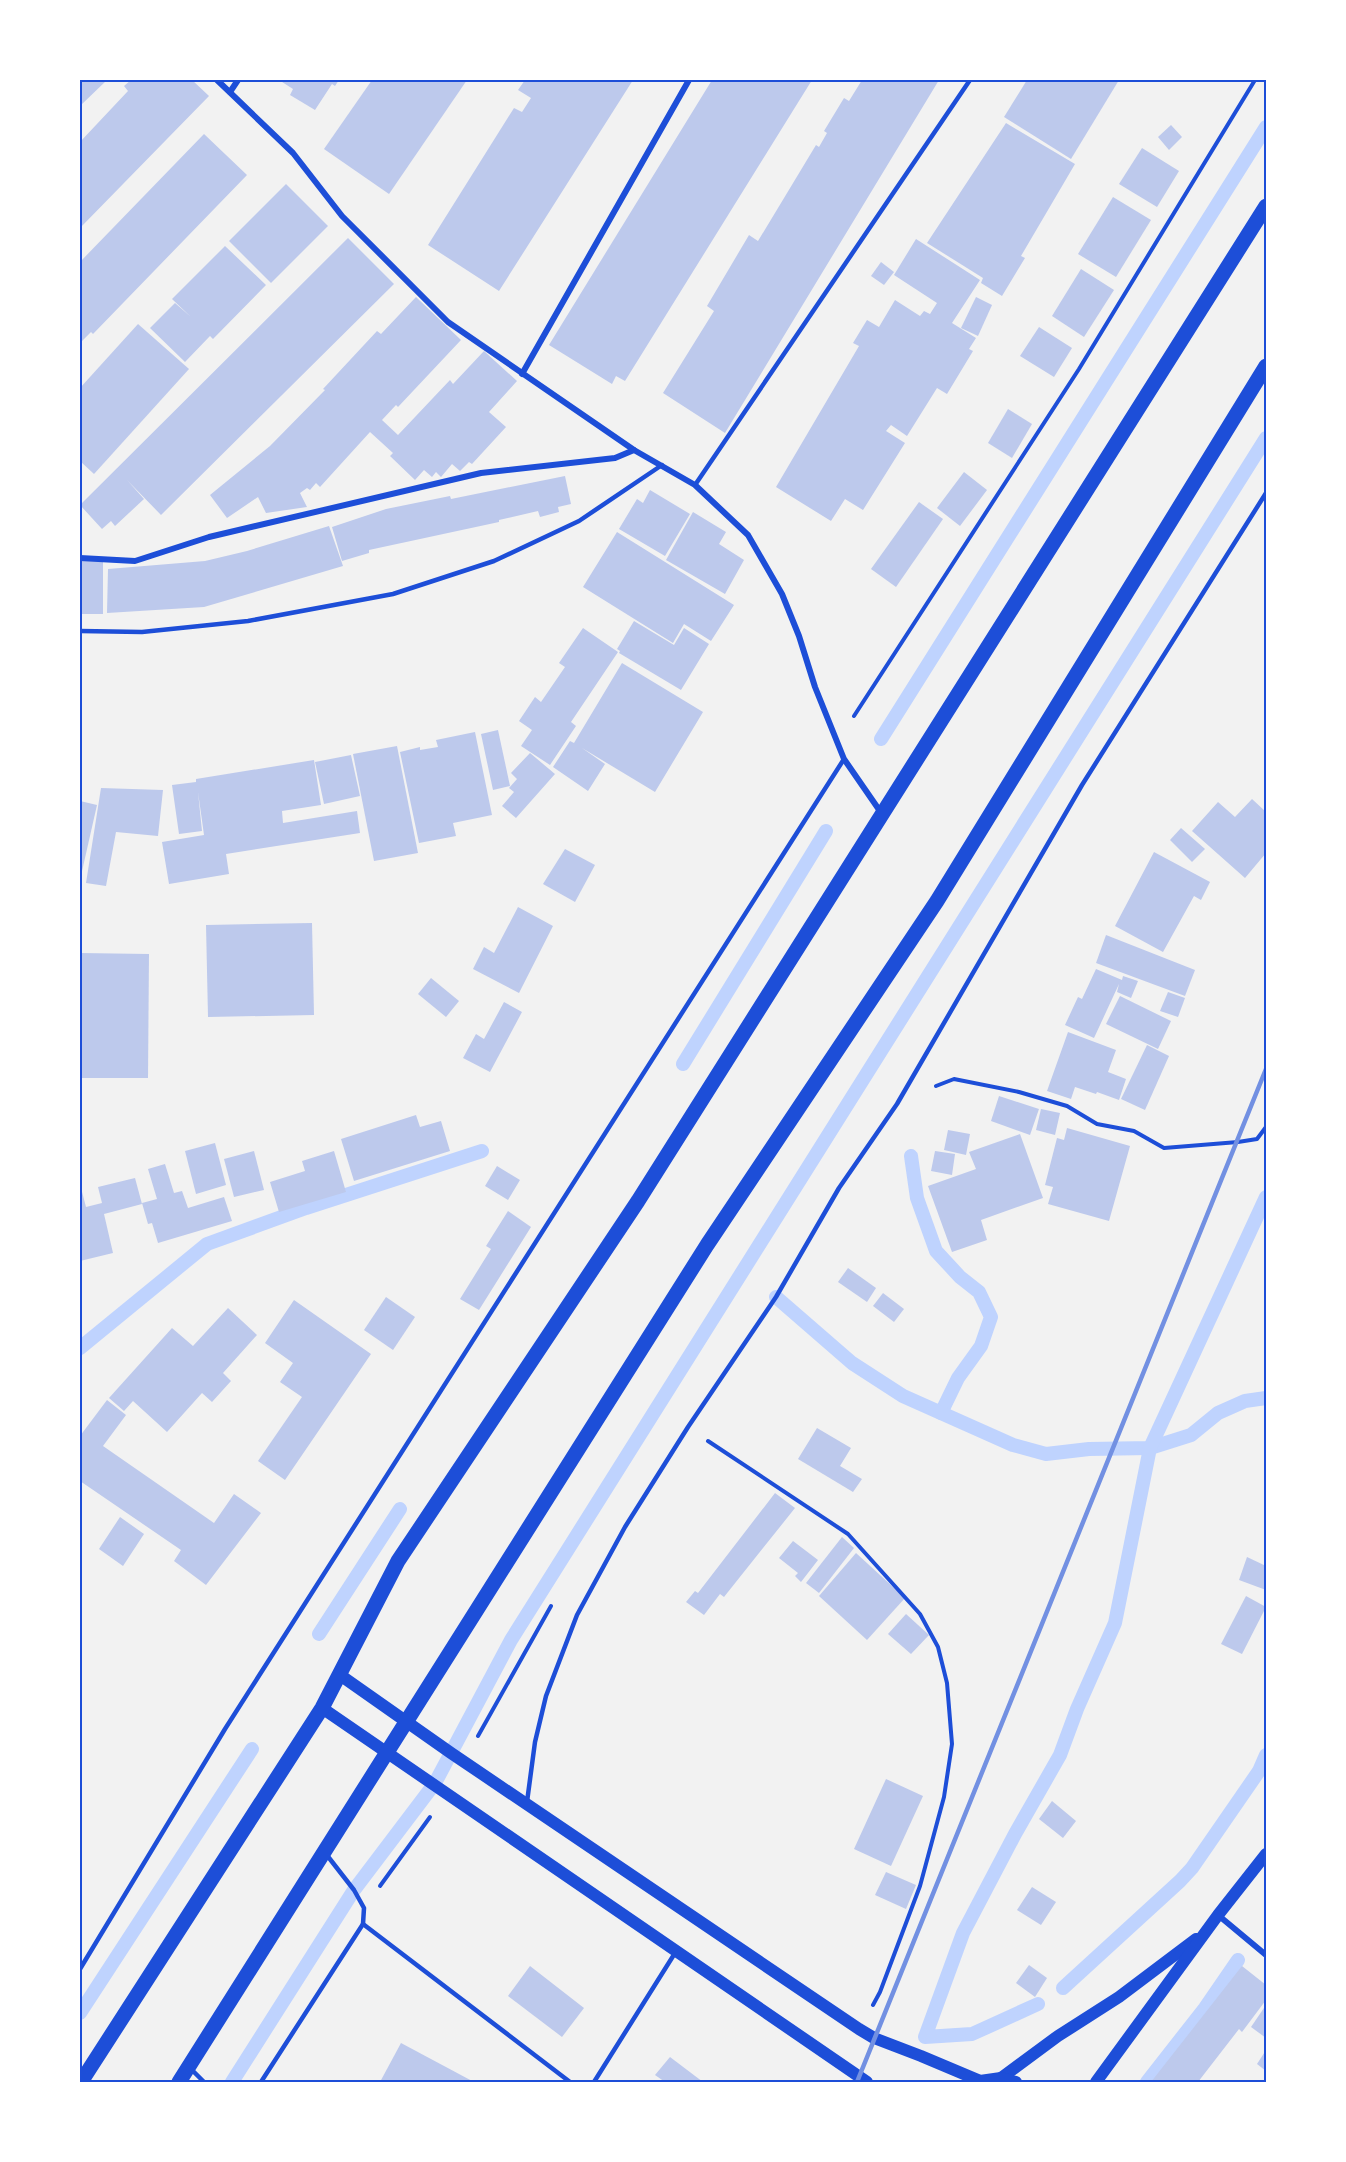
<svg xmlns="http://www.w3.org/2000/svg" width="1346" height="2162" font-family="Arial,sans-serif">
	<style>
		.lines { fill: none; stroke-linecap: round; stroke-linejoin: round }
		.stream { stroke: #bfd3fe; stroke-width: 14 }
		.building { fill: #bdc9ec }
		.path { stroke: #1d4ed8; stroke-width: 4 }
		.service { stroke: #1d4ed8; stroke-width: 4.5 }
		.minor { stroke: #1d4ed8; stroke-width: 6 }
		.secondary { stroke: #1d4ed8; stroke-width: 12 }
		.primary { stroke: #1d4ed8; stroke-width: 15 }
		.rail { stroke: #7290e2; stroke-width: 4.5 }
		.neatline { fill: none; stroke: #1d4ed8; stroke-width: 2 }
	</style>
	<rect width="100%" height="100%" fill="#f2f2f2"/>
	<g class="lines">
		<!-- stream -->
		<g class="stream">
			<polyline points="881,739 1266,127"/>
			<polyline points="683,1064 826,831"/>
			<polyline points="911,1156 917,1198 936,1251 960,1277 979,1292 991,1317 981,1346 958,1378 941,1413"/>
			<polyline points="776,1297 852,1363 903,1396 1013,1445 1046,1454 1089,1449 1150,1448 1191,1435 1218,1413 1245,1401 1266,1398"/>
			<polyline points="80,1348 207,1244 306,1208 482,1151"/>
			<polyline points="319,1634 400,1509"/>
			<polyline points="1063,1988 1180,1881 1192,1868 1259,1771 1266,1755"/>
			<polyline points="1038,2004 972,2034 925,2037 963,1933 1015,1834 1060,1755 1077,1709 1115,1623 1150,1448 1266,1197"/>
			<polyline points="80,2013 252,1749"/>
			<polyline points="232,2082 354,1890 435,1783 511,1640 1266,438"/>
			<polyline points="1147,2082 1205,2008 1238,1960"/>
		</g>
	</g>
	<!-- building -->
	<g class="building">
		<polygon points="80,80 107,80 80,106"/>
		<polygon points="131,80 192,80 209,96 80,228 80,142 128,91 124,86"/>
		<polygon points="279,80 339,80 335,86 332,84 315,110 290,95 293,89"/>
		<polygon points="372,80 467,80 389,194 324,149"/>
		<polygon points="525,80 633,80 499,291 428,245 514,108 522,112 531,98 518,90"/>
		<polygon points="712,80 812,80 625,381 616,376 612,384 549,345"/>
		<polygon points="862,80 939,80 725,433 663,393 714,311 707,306 749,235 758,241 816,145 819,147 827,133 824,131 844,98 849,101"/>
		<polygon points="1027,80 1119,80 1071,159 1004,117"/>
		<polygon points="1006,123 1075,164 1021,256 1025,258 1002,296 981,283 983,278 927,243"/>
		<polygon points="1171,125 1182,137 1169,150 1158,137"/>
		<polygon points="204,134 247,175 93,334 91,332 80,343 80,262"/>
		<polygon points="1142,148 1179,171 1157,207 1119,184"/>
		<polygon points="286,184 328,226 271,283 229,241"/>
		<polygon points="1113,197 1151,220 1116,277 1078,254"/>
		<polygon points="348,238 394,284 161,515 127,480 144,499 115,526 111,521 102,529 80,505"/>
		<polygon points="916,239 980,280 952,323 976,338 969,349 973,351 947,394 937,388 907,436 891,425 886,431 905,443 863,510 845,499 831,521 776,487 859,346 853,343 867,320 879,327 895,300 920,316 924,311 930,314 937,303 894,275"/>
		<polygon points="225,246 266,285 213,339 210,336 185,362 150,328 175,303 191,317 172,299"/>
		<polygon points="881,262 894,272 884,285 871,276"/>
		<polygon points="1081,269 1114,290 1084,337 1052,316"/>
		<polygon points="416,297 461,340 398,407 396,405 382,420 398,435 450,380 453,384 484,351 517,381 489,412 506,427 472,464 469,462 460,471 452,464 441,477 436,472 432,477 424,470 415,480 390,456 393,453 370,432 320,487 316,483 310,490 307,488 300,493 307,507 266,513 258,497 227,518 210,495 270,446 325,390 323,389 377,331 381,334"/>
		<polygon points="976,297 992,305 978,336 961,328"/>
		<polygon points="138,324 189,369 94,474 80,461 80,388"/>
		<polygon points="1039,327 1072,348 1054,377 1020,356"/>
		<polygon points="1008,409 1032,424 1012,458 988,443"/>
		<polygon points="964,472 987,490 960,526 937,508"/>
		<polygon points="565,476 571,504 558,507 559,512 540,517 538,511 499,520 499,522 369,550 369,553 342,561 332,527 386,509 450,496 451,499"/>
		<polygon points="650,490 690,514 665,556 619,529 637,499 643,503"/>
		<polygon points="919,502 943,519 896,587 871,569"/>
		<polygon points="693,512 726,532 719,544 744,560 725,594 666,560"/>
		<polygon points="329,526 343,566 204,607 107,613 108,569 205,561 247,551"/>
		<polygon points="617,532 734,605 711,641 684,624 673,643 583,587"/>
		<rect x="80" y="561" width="23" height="53"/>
		<polygon points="634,621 674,645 684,628 709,644 681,690 619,653 620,651 617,649"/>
		<polygon points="583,628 618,652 571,722 576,726 550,765 521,746 532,730 519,721 535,697 541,702 565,667 559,663"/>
		<polygon points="622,663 703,712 655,792 582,748 605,764 588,791 553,767 570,741 574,743"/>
		<polygon points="498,730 510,786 493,790 481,734"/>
		<polygon points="475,732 492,815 453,823 456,836 419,843 400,752 420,747 420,750 438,747 436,740"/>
		<polygon points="397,746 418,853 374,861 353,754"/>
		<polygon points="530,753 555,774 516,818 502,806 514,792 509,788 517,779 511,773"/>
		<polygon points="351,755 360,796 324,804 315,762"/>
		<polygon points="314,760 321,805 282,811 283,823 357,811 360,833 226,854 229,874 169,884 162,842 204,835 198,792 202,831 179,834 172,785 196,782 196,779"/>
		<polygon points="101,788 163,790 158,836 116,832 106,886 86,883"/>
		<polygon points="1252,799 1266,812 1266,853 1245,878 1192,831 1218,802 1235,817"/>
		<polygon points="80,801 97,805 80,880"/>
		<polygon points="1181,828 1205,849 1192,862 1170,840"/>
		<polygon points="565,849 595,865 575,902 543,884"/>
		<polygon points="1154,852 1210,882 1201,900 1194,896 1163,952 1115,926"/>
		<polygon points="518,907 553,926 519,993 473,969 484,947 494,953"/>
		<polygon points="312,923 314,1015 208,1017 206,925"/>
		<polygon points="1106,935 1195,970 1185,996 1096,963"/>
		<polygon points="80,953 149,954 148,1078 80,1078"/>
		<polygon points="1096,969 1122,980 1123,976 1138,981 1131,998 1117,992 1119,984 1094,1038 1065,1025 1078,997 1082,999"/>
		<polygon points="431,978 459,1001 446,1017 418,994"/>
		<polygon points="1168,992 1185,998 1178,1017 1160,1011"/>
		<polygon points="1120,996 1171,1021 1158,1049 1106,1024"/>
		<polygon points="504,1002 522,1012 490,1072 463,1058 476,1034 484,1039"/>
		<polygon points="1068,1032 1116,1050 1108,1072 1126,1079 1119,1100 1097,1092 1096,1094 1075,1087 1071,1099 1047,1091"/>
		<polygon points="1147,1045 1169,1056 1145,1110 1121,1099"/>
		<polygon points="999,1096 1039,1109 1030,1135 991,1121"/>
		<polygon points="1041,1109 1060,1113 1055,1135 1036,1130"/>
		<polygon points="416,1115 420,1127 441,1121 450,1151 354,1181 341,1139"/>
		<polygon points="1067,1128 1130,1146 1109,1221 1048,1204 1053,1187 1045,1185 1057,1138 1064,1140"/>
		<polygon points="948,1130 970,1134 966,1155 944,1150"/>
		<polygon points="1020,1134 1043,1198 981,1220 987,1240 952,1252 928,1186 976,1169 969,1152"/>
		<polygon points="215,1143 226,1185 196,1194 185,1151"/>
		<polygon points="254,1151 264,1190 234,1197 224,1159"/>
		<polygon points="334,1151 346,1192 279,1212 270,1182 305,1171 302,1161"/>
		<polygon points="935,1151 955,1154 952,1175 931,1171"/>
		<polygon points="165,1164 174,1193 182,1191 188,1208 224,1197 232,1221 158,1243 152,1223 148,1224 142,1203 157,1199 148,1169"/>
		<polygon points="497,1166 520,1180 508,1200 485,1186"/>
		<polygon points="135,1178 142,1204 104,1214 113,1253 80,1261 80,1184 86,1207 102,1203 98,1187"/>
		<polygon points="508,1211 531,1227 479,1310 460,1299 491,1249 486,1246"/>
		<polygon points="848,1268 876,1288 867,1302 838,1282"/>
		<polygon points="883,1293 904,1309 894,1322 873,1306"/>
		<polygon points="386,1297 415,1317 393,1350 364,1330"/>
		<polygon points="294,1300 371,1354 285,1480 258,1461 302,1397 280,1382 293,1363 265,1343"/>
		<polygon points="228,1308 257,1335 223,1373 231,1381 212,1402 202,1393 167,1432 133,1401 124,1411 109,1398 172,1328 193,1346"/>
		<polygon points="107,1400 126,1415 103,1446 214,1523 234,1494 261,1513 206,1585 174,1561 181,1550 80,1481 80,1436"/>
		<polygon points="817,1428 851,1448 840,1466 862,1479 853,1492 798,1459"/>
		<polygon points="775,1493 795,1508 724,1597 720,1594 704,1615 686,1602 695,1591 698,1593"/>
		<polygon points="120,1517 144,1534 123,1566 99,1549"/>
		<polygon points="842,1537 854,1548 819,1593 806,1583"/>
		<polygon points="793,1541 818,1560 801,1582 795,1576 798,1573 779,1558"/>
		<polygon points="856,1553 905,1598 867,1640 819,1596"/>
		<polygon points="1247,1557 1266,1566 1266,1590 1239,1580"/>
		<polygon points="1246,1596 1266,1607 1242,1654 1221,1644"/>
		<polygon points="906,1614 929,1635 911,1654 888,1634"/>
		<polygon points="886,1779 923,1796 891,1866 854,1849"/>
		<polygon points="1052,1801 1076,1821 1063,1838 1039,1819"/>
		<polygon points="886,1872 916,1885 906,1909 875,1895"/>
		<polygon points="1032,1887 1056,1902 1041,1925 1017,1910"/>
		<polygon points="1029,1965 1047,1978 1035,1997 1016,1983"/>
		<polygon points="530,1966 584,2008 562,2037 508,1996"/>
		<polygon points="1242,1966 1266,1985 1266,2000 1242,2032 1239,2029 1198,2082 1151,2082"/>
		<polygon points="1266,2005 1266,2038 1251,2027"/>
		<polygon points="401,2043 474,2082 380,2082"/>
		<polygon points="1266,2050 1266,2071 1257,2064"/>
		<polygon points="670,2057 703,2082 665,2082 655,2075"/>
	</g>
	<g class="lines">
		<!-- path -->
		<g class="path">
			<polyline points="854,716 1079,369 1255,80"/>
			<polyline points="936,1086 954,1079 1019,1092 1067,1106 1097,1124 1134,1131 1164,1148 1238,1142 1257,1139 1266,1127"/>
			<polyline points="708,1441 848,1534 920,1614 938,1647 947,1683 952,1744 944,1797 920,1886 880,1992 873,2005"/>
			<polyline points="478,1736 551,1606"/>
			<polyline points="380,1886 430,1817"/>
		</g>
		<!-- service -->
		<g class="service">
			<polyline points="695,485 970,80"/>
			<polyline points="80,631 142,632 248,621 393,594 494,561 579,521 662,465"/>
			<polyline points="527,1802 535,1742 546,1696 577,1615 625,1527 688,1427 776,1297 839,1188 897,1104 1082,785 1266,493"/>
			<polyline points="363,1924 570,2082"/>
			<polyline points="80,1969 225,1729 844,759"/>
			<polyline points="191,2069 204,2082"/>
			<polyline points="261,2082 363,1924 364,1908 354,1890 326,1854"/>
			<polyline points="594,2082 675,1953"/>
		</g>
		<!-- minor -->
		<g class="minor">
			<polyline points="217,80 293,153 342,216 448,322 634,450 695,485 748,535 782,594 799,636 815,687 844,759 882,814"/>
			<polyline points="230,92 238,80"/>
			<polyline points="522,374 689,80"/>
			<polyline points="80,558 135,561 209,537 481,473 615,458 634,450"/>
			<polyline points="1218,1915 1266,1955"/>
		</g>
		<!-- secondary -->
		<g class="secondary">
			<polyline points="340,1675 451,1753 859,2029 874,2038 921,2056 978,2080"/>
			<polyline points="322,1708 867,2082"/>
			<polyline points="1001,2078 1058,2036 1119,1997 1196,1939"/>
			<polyline points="973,2082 1001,2078 1016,2082"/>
			<polyline points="1096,2082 1218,1915 1266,1854"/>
		</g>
		<!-- primary -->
		<g class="primary">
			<polyline points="81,2082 322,1708 398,1561 638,1201 1266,206"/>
			<polyline points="179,2082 707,1245 937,901 1266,366"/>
		</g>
		<!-- rail -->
		<polyline class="rail" points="857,2082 1266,1069"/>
	</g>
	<!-- border -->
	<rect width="1346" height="2162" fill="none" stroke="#ffffff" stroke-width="162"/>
	<rect x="81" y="81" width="1184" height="2000" class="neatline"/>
</svg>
